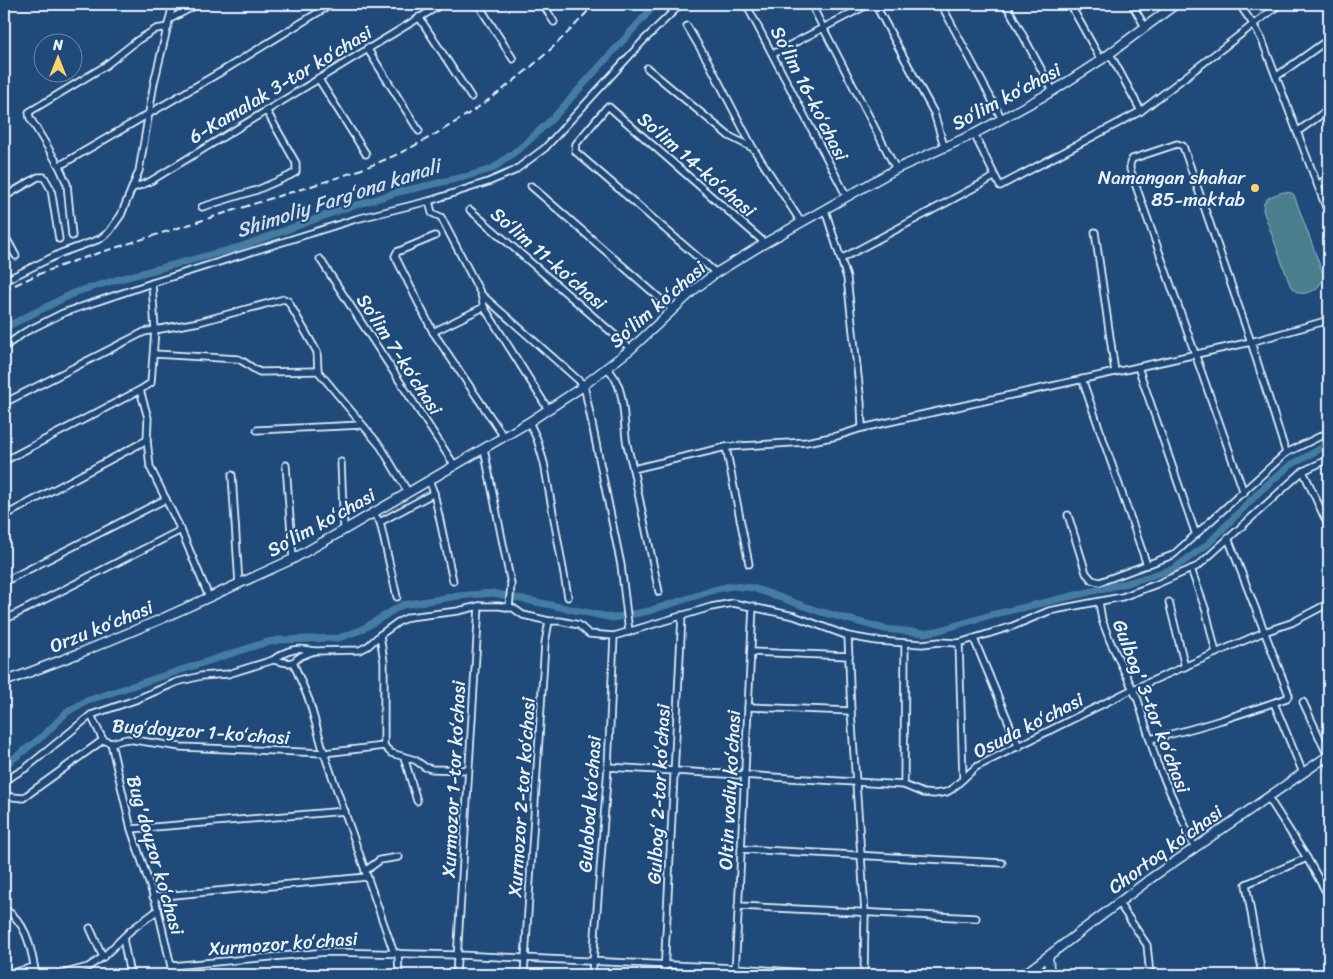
<svg xmlns="http://www.w3.org/2000/svg" width="1333" height="979" font-family="Sriracha,sans-serif">
	<style>
		.green { fill: #497e8d; stroke: #98b8c2 }
		.lines { fill: none; stroke-linecap: round; stroke-linejoin: round }
		.canal { stroke: #457ca2; stroke-width: 7 }
		.street-casing { stroke: #e8f1f8; stroke-width: 9 }
		.secondary-casing { stroke: #e8f1f8; stroke-width: 11 }
		.street { stroke: #1f4a7a; stroke-width: 5.5 }
		.secondary { stroke: #1f4a7a; stroke-width: 8 }
		.rail { stroke: #e8f1f8; stroke-width: 2; stroke-dasharray: 8 4; stroke-linecap: butt }
		.poi-dot { fill: #ffd166; stroke: #1f4a7a; stroke-width: 2 }
		.labels { text-anchor: middle; stroke-width: 4; stroke-linejoin: round; paint-order: stroke }
		.street-label { font-size: 19px; fill: #e8f1f8; stroke: #1f4a7a }
		.poi-label { font-size: 19px; fill: #e8f1f8; stroke: #1f4a7a; text-anchor: end }
		.water-label { font-size: 20px; font-style: italic; fill: #d0dfeb; stroke: #1f4a7a }
	</style>
	<rect width="100%" height="100%" fill="#1f4a7a"/>
	<filter id="ink" filterUnits="userSpaceOnUse"><feTurbulence type="fractalNoise" baseFrequency=".02" numOctaves="2"/><feDisplacementMap in="SourceGraphic" scale="10" xChannelSelector="R" yChannelSelector="G"/><feConvolveMatrix kernelMatrix="1 2 1 2 8 2 1 2 1" color-interpolation-filters="sRGB"/></filter>
	<g filter="url(#ink)">
		<!-- green -->
		<path class="green" d="M1283 192 1292 193 1294 195 1323 274V279L1317 289C1305 294 1298 297 1290 285L1263 210C1263 197 1272 196 1283 192Z"/>
		<g class="lines">
			<!-- canal -->
			<g class="canal">
				<polyline points="4,328 76,292 116,280 240,247 343,209 399,192 464,177 492,169 524,145 554,117 656,4"/>
				<polyline points="4,766 43,736 67,712 86,701 264,643 279,640 339,638 361,630 402,605 458,596 493,593 613,618 649,611 717,589 732,586 753,588 818,611 885,629 924,633 937,631 991,615 1127,583 1173,569 1208,544 1260,491 1289,466 1329,444"/>
			</g>
			<defs>
				<g id="street">
					<polyline points="478,4 513,59"/>
					<polyline points="543,4 554,22"/>
					<polyline points="746,4 847,197"/>
					<polyline points="811,4 896,169"/>
					<polyline points="875,4 934,113 944,146"/>
					<polyline points="941,4 1002,119"/>
					<polyline points="1006,4 1053,91"/>
					<polyline points="1070,4 1101,60"/>
					<polyline points="1132,4 1145,27"/>
					<polyline points="1239,4 1253,24 1262,40 1329,215"/>
					<polyline points="419,17 471,97"/>
					<polyline points="170,19 198,4"/>
					<polyline points="687,26 709,63 753,148 801,222"/>
					<polyline points="367,48 419,131"/>
					<polyline points="773,54 869,4"/>
					<polyline points="647,68 729,136 753,148"/>
					<polyline points="1277,76 1329,39"/>
					<polyline points="318,78 366,154"/>
					<polyline points="1141,111 1280,4"/>
					<polyline points="4,123 5,123"/>
					<polyline points="1297,132 1329,109"/>
					<polyline points="974,134 1000,186 1141,111 1110,54"/>
					<polyline points="59,166 224,70 332,4"/>
					<polyline points="1318,185 1329,177"/>
					<polyline points="531,186 672,309"/>
					<polyline points="133,188 149,182 442,4"/>
					<polyline points="4,197 38,177 44,177 51,189 59,239"/>
					<polyline points="429,201 432,213 441,217 481,294 484,307"/>
					<polyline points="202,207 257,190 289,176 296,172 296,163 266,110"/>
					<polyline points="470,210 631,349"/>
					<polyline points="825,210 847,278 861,403 862,428 1251,342 1329,320"/>
					<polyline points="1095,232 1115,372"/>
					<polyline points="4,234 16,256"/>
					<polyline points="72,236 67,184 59,166 30,118 29,112 105,66 138,40 156,29 168,27"/>
					<polyline points="320,259 455,466"/>
					<polyline points="841,259 994,177"/>
					<polyline points="716,273 576,152 575,150 576,144 607,107 609,107 765,243"/>
					<polyline points="4,281 61,253 100,239 109,232 121,215 139,171 154,83 173,4"/>
					<polyline points="481,294 584,385 621,565 629,632"/>
					<polyline points="433,332 395,256 397,252 435,236"/>
					<polyline points="4,347 25,332 63,313 152,283"/>
					<path d="M154 354 238 359C246 362 252 369 260 372L318 371"/>
					<polyline points="1138,367 1196,535"/>
					<path d="M607 368C625 385 623 414 626 438 627 448 631 459 633 469"/>
					<polyline points="1082,379 1147,565"/>
					<polyline points="140,390 148,418 147,440 150,467 181,530 209,597"/>
					<polyline points="4,403 144,332 199,322 284,299 288,301 317,352 318,371 381,447 408,492"/>
					<polyline points="529,422 537,439 544,463 568,597"/>
					<polyline points="257,430 362,425"/>
					<polyline points="504,437 433,332 484,307 548,409"/>
					<polyline points="726,447 749,564"/>
					<polyline points="484,449 511,584 509,608"/>
					<polyline points="4,461 140,390 151,383 155,330 152,283 356,219 429,201 488,182 514,171 545,148 644,40 681,4"/>
					<polyline points="341,462 344,530"/>
					<polyline points="286,465 293,559"/>
					<polyline points="1303,471 1329,527"/>
					<polyline points="232,475 239,584"/>
					<polyline points="434,493 453,581"/>
					<polyline points="1244,493 1130,169 1130,164 1132,159 1177,144 1183,146 1251,342 1286,453"/>
					<polyline points="373,513 380,522 397,597"/>
					<polyline points="1068,515 1086,573 1092,580 1100,582 1173,555 1286,453 1329,432"/>
					<polyline points="4,516 147,440"/>
					<polyline points="380,522 434,493 429,480"/>
					<polyline points="1191,569 1206,611 1216,653"/>
					<polyline points="4,582 166,499"/>
					<polyline points="659,592 633,469 726,447 806,442 837,436 862,428"/>
					<polyline points="1099,602 1102,620 1110,641 1138,700 1157,763 1194,846"/>
					<polyline points="1169,602 1185,667"/>
					<polyline points="4,620 181,530"/>
					<polyline points="380,635 384,662 384,746"/>
					<polyline points="848,636 851,711 865,913 864,975"/>
					<polyline points="974,639 1019,747"/>
					<polyline points="959,643 963,779"/>
					<polyline points="751,652 849,656"/>
					<path d="M273 660C286 650 298 647 314 651"/>
					<polyline points="293,662 309,700 324,753 384,746 391,753 415,760 425,767 432,769 468,770"/>
					<polyline points="1303,702 1328,756"/>
					<polyline points="1274,703 1303,773"/>
					<polyline points="748,707 851,711"/>
					<polyline points="91,715 103,740 111,743 127,739 181,747 324,753 394,953"/>
					<path d="M1150 739C1197 729 1241 714 1287 698L1289 695 1228 538"/>
					<polyline points="111,743 131,829 158,910 173,975"/>
					<polyline points="404,757 417,801"/>
					<polyline points="1325,758 1329,765"/>
					<polyline points="608,767 904,785 923,793 934,794 947,792 952,789 976,767 1131,690 1264,632 1291,623 1329,603"/>
					<polyline points="4,781 26,768 91,715 135,700 177,682 201,676 228,674 273,660 288,663 293,662 301,656 314,651 360,650 368,646 380,635 398,622 409,617 458,611 479,606 499,606 513,608 523,615 549,621 560,621 579,625 589,634 614,636 711,607 733,603 794,616 848,636 877,641 922,644 940,642 959,643 1013,626 1049,611 1122,597 1157,584 1198,566 1303,471 1329,459"/>
					<polyline points="904,785 905,644"/>
					<polyline points="4,796 23,798 103,740"/>
					<polyline points="1268,797 1307,858 1329,897"/>
					<polyline points="131,829 345,811"/>
					<polyline points="741,849 1002,863"/>
					<polyline points="365,871 380,860 399,857"/>
					<polyline points="153,897 367,877"/>
					<polyline points="1118,902 1147,945 1150,975"/>
					<polyline points="738,906 976,918"/>
					<path d="M4 909C28 922 31 950 36 975"/>
					<polyline points="90,928 103,957"/>
					<polyline points="123,938 130,975"/>
					<polyline points="398,953 399,975"/>
					<polyline points="171,966 327,952 458,955 735,968 839,975"/>
					<polyline points="4,975 34,967"/>
					<polyline points="58,975 88,967 103,957 131,930 158,910"/>
					<polyline points="456,975 479,606"/>
					<polyline points="524,975 545,643 549,621"/>
					<polyline points="592,975 608,767 614,636"/>
					<polyline points="664,975 682,615"/>
					<polyline points="735,975 753,606"/>
					<polyline points="1262,975 1246,884 1307,858"/>
				</g>
				<g id="secondary">
					<polyline points="4,682 80,653 159,620 293,559 344,530 529,422 579,389 631,349 695,289 716,273 765,243 896,169 974,134 1053,91 1101,60 1176,4"/>
					<polyline points="1048,956 1050,975"/>
					<polyline points="1023,975 1154,876 1329,755"/>
				</g>
			</defs>
			<!-- street casing -->
			<use href="#street" class="street-casing"/>
			<!-- secondary casing -->
			<use href="#secondary" class="secondary-casing"/>
			<!-- street -->
			<use href="#street" class="street"/>
			<!-- secondary -->
			<use href="#secondary" class="secondary"/>
			<!-- rail -->
			<path class="rail" d="M4 290 39 274 74 261C139 240 204 220 269 199 314 185 361 172 404 151 474 116 543 64 594 4"/>
		</g>
	</g>
	<!-- markers -->
	<circle class="poi-dot" cx="1255" cy="188" r="5"/>
	<g class="labels">
		<!-- street labels -->
		<g class="street-label">
			<text transform="translate(280 84) rotate(-31)" y="7">6-Kamalak 3-tor koʻchasi</text>
			<text transform="translate(810 93) rotate(63)" y="7">Soʻlim 16-koʻchasi</text>
			<text transform="translate(1006 96) rotate(-28)" y="7">Soʻlim koʻchasi</text>
			<text transform="translate(697 164) rotate(41)" y="7">Soʻlim 14-koʻchasi</text>
			<text transform="translate(549 258) rotate(41)" y="7">Soʻlim 11-koʻchasi</text>
			<text transform="translate(657 304) rotate(-41)" y="7">Soʻlim koʻchasi</text>
			<text transform="translate(400 354) rotate(57)" y="7">Soʻlim 7-koʻchasi</text>
			<text transform="translate(321 522) rotate(-29)" y="7">Soʻlim koʻchasi</text>
			<text transform="translate(101 626) rotate(-22)" y="7">Orzu koʻchasi</text>
			<text transform="translate(1152 706) rotate(69)" y="7">Gulbog' 3-tor koʻchasi</text>
			<text transform="translate(1028 725) rotate(-27)" y="7">Osuda koʻchasi</text>
			<text transform="translate(201 731) rotate(4)" y="7">Bugʻdoyzor 1-koʻchasi</text>
			<text transform="translate(453 779) rotate(-87)" y="7">Xurmozor 1-tor koʻchasi</text>
			<text transform="translate(729 790) rotate(-87)" y="7">Oltin vodiy koʻchasi</text>
			<text transform="translate(658 794) rotate(-87)" y="7">Gulbogʻ 2-tor koʻchasi</text>
			<text transform="translate(521 797) rotate(-86)" y="7">Xurmozor 2-tor koʻchasi</text>
			<text transform="translate(589 804) rotate(-86)" y="7">Gulobod koʻchasi</text>
			<text transform="translate(1165 849) rotate(-36)" y="7">Chortoq koʻchasi</text>
			<text transform="translate(156 855) rotate(74)" y="7">Bug'doyzor koʻchasi</text>
			<text transform="translate(283 943) rotate(-4)" y="7">Xurmozor koʻchasi</text>
		</g>
		<!-- poi labels -->
		<g class="poi-label">
			<text x="1245" y="184">Namangan shahar<tspan x="1245" dy="22">85-maktab</tspan></text>
		</g>
		<!-- water labels -->
		<g class="water-label">
			<text transform="translate(338 198) rotate(-18)" y="7">Shimoliy Fargʻona kanali</text>
		</g>
	</g>
	<!-- margin -->
	<rect width="1333" height="979" fill="none" stroke="#1f4a7a" stroke-width="20"/>
	<rect x="10" y="10" width="1313" height="959" fill="none" stroke="#e8f1f8" stroke-width="2" filter="url(#ink)"/>
	<!-- north arrow -->
	<g transform="translate(58 58)"><circle r="24" fill="#1f4a7a" stroke="#6f8dac"/>
	<path d="M0-4L9 19L0 12L-9 19Z" fill="#ffd166"/>
	<text y="-8" font-size="14" font-weight="bold" text-anchor="middle" fill="#e8f1f8">N</text>
	</g>
</svg>
